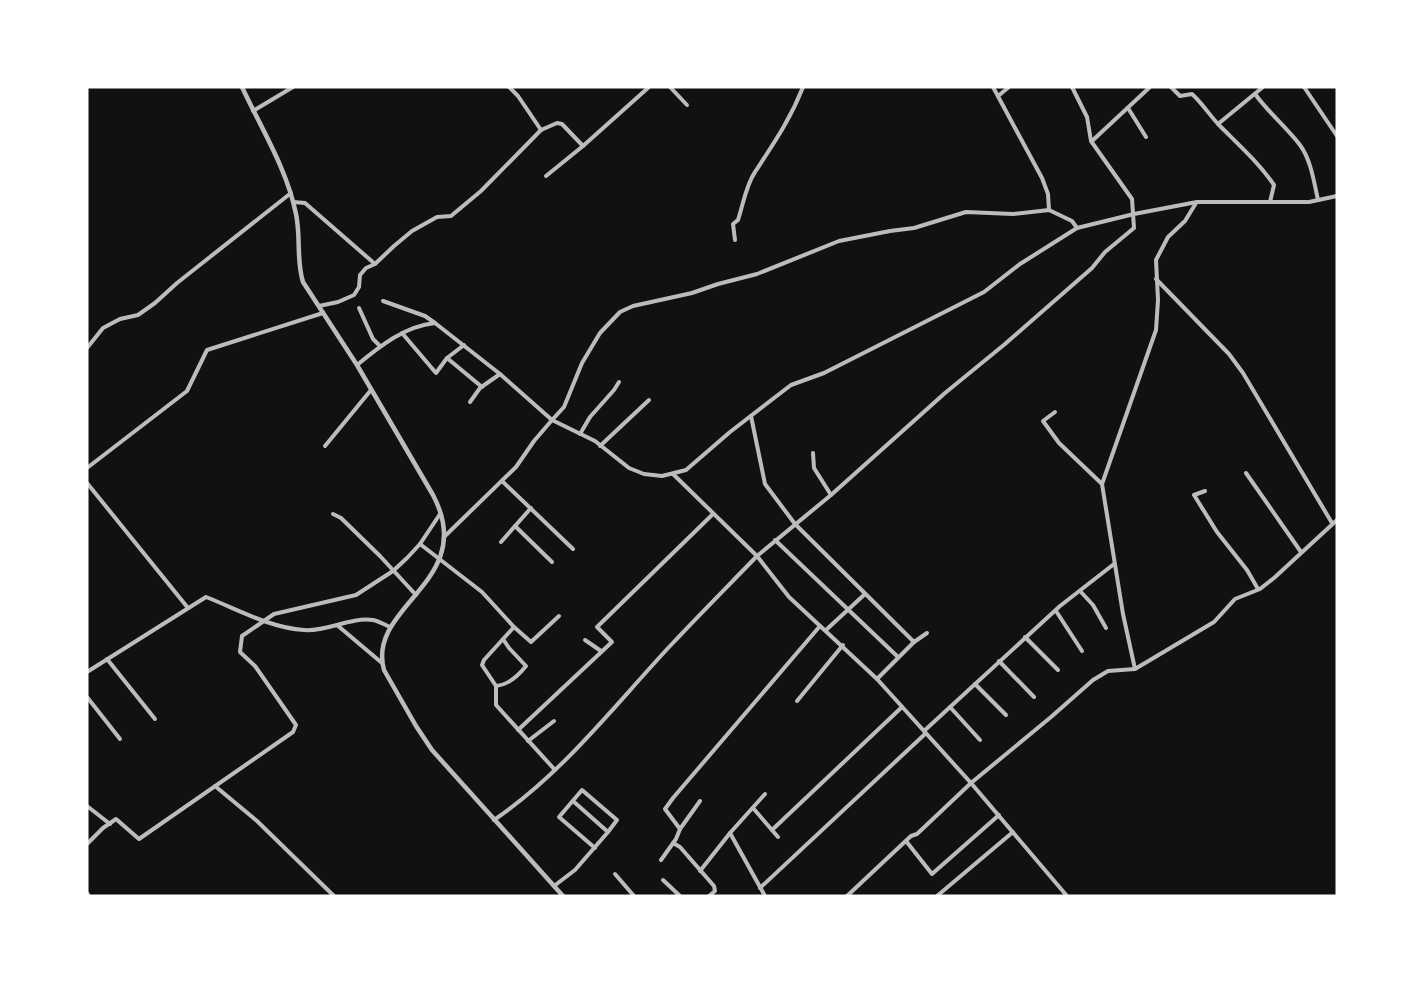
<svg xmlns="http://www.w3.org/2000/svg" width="1424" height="983" font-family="Figtree,sans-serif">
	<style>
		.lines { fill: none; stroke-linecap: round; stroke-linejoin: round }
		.minor { stroke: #bcbcbc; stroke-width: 4 }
		.tertiary { stroke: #bcbcbc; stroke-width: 4.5 }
	</style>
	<rect width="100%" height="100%" fill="#111"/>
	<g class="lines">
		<!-- minor -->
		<g class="minor">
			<polyline points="509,87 518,96 541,130 557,123 562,124 583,146"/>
			<polyline points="670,87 687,105"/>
			<polyline points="993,87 1042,178 1048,194 1049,210"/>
			<path d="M1171 87 1180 96 1192 94C1203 104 1210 116 1220 126 1239 145 1259 163 1274 185L1270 202"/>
			<polyline points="1304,87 1337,136"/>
			<path d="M1255 94C1269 113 1286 127 1300 145 1311 160 1314 182 1318 200"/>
			<polyline points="998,96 1009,87"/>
			<polyline points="1128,108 1146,137"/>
			<polyline points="253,111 293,87"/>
			<polyline points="1218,124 1263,87"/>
			<polyline points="1092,141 1150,87"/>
			<polyline points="546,176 583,146 649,87"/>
			<polyline points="293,202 305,203 375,264"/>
			<path d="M735 240 733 224 738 220C743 205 746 185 755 172 774 143 790 120 803 87"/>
			<polyline points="1156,279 1229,354 1243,373 1332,523"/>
			<polyline points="383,301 425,316 435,323"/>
			<polyline points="319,306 338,302 354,295 359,287 360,275 366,268 375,264 394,246 412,231 437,217 451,216 481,191 541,130"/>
			<polyline points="359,308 373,339 380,346"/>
			<polyline points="402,333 436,373 447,358 464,345"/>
			<polyline points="87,348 103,328 120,319 138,315 155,303 177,283 291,193"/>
			<polyline points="447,358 482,387"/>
			<path d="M357 365C380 346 405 326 435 323L500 374 552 420 595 441 629 468 644 474 662 476 686 470 730 432 791 385 824 373 984 292 1020 264 1077 228 1134 214 1197 202H1309L1337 196"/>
			<polyline points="470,402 480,388 500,374"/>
			<polyline points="1055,412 1043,421 1059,443 1102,484"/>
			<polyline points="751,416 765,484 795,524 914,642"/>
			<polyline points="552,420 564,407 582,363 600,333 620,312 633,306 692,293 718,284 757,274 839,241 890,231 914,228 966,212 1013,214 1049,210 1072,221 1077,228"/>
			<polyline points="580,434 590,417 614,390 619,382"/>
			<polyline points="325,446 371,390"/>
			<polyline points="600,446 649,400"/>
			<polyline points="813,453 814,468 831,495"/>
			<polyline points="87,468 187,391 207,350 323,313"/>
			<polyline points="1246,473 1301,552"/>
			<polyline points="502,481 573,549"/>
			<polyline points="87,483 188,608"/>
			<polyline points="1205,491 1194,495 1217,532 1247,570 1258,589"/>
			<polyline points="333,514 341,518 380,556 416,595"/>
			<polyline points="515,526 552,562"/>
			<polyline points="444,537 516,467 534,441 552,420"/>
			<polyline points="775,540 898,657"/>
			<polyline points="501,542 531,508"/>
			<polyline points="420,544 482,592 514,627 531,642 559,616"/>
			<polyline points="1080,591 1093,605 1106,628"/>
			<polyline points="1056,611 1082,651"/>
			<polyline points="337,625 382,663"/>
			<polyline points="826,630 865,594"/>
			<polyline points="1025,637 1058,670"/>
			<path d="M503 639 509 648 526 666C518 676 508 685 496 686L482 665 484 660 514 627"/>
			<polyline points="585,640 601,651"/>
			<polyline points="107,659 155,719"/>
			<polyline points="999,661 1034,697"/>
			<polyline points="1135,669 1123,614 1102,484 1156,330 1158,300 1156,260 1168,237 1185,221 1196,203"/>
			<path d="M87 672 206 597C237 609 270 628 304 630 327 632 349 617 373 620 379 621 385 625 390 627"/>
			<polyline points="877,679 914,642 927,633"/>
			<polyline points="975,684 1006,715"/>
			<polyline points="496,686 496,705 555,770"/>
			<polyline points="87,697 120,739"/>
			<polyline points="797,701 843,645"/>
			<polyline points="950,707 980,740"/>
			<polyline points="518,730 612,642 597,627 713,514"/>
			<polyline points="924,731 1060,606 1114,564"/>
			<polyline points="528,741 554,721"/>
			<polyline points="215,786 257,821 334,896"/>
			<polyline points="573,801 608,832 617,820 582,790 559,817 595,848"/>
			<polyline points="87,806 110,824"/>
			<polyline points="753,808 778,837"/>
			<path d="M494 820C563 773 614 706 670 646 699 615 728 586 757 556L673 474"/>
			<polyline points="680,829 700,801"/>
			<polyline points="772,830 902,707"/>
			<polyline points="730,833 765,896"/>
			<polyline points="906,841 932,874 999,815"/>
			<polyline points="673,843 680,847 714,886 715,891 709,896"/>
			<polyline points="87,844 103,828 116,819 139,839 293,732 296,725 255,666 240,652 242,636 274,614 356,595 393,571 407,558 420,544 440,514"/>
			<polyline points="661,860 676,839 680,829 665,809 673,798 820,626"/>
			<polyline points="700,871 730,833 765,794"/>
			<polyline points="615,874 634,896"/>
			<polyline points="663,880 680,896"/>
			<polyline points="554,886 575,870 608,832"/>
			<polyline points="760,888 925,734"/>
			<polyline points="87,893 89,896"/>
			<polyline points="847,896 911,836 917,834 971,783 1051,717 1093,680 1108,671 1135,669 1214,622 1235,599 1260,589 1274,578 1337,520"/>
			<polyline points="937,896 1013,832"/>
			<polyline points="1067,896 971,783 877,679 789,597 757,556 831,495 945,393 1005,344 1092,268 1105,252 1134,228 1132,199 1091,141 1087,117 1072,87"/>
		</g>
		<!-- tertiary -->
		<path class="tertiary" d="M242 87C261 128 287 169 296 214 301 237 296 260 303 282L357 365 433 495C479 582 366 605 384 670L416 726 432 750 563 896"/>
	</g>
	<!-- border -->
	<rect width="1424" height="983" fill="none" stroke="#ffffff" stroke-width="177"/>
</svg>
